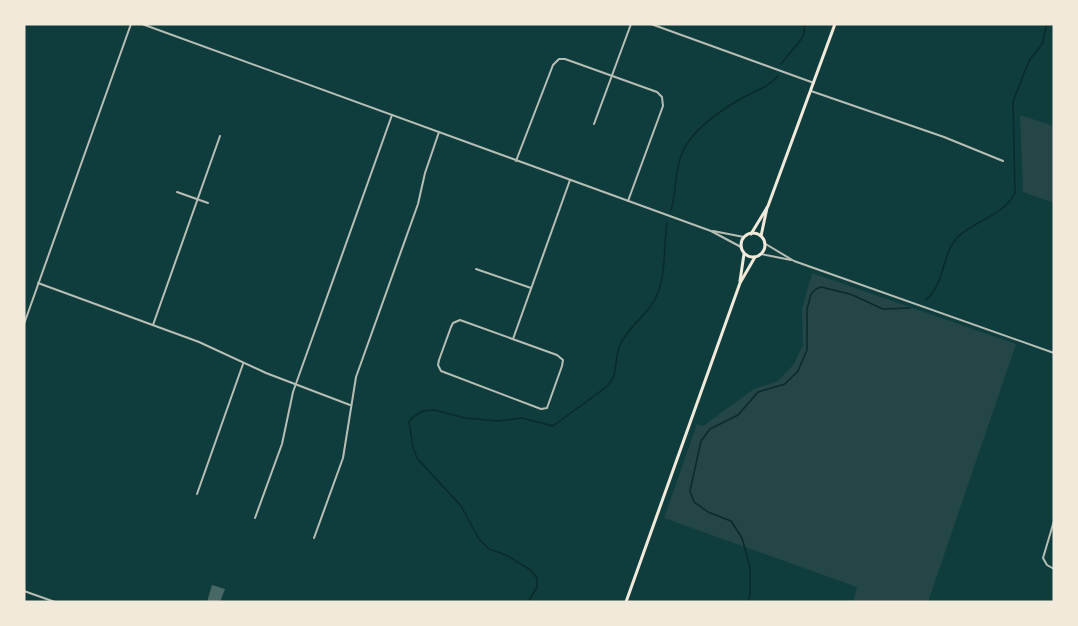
<svg xmlns="http://www.w3.org/2000/svg" width="1078" height="626" font-family="Manrope,sans-serif">
	<style>
		.green { fill: #244646 }
		.lines { fill: none; stroke-linecap: round; stroke-linejoin: round }
		.stream { stroke: #0a2a2b; stroke-width: 1.5 }
		.building { fill: #486865 }
		.minor { stroke: #b8beb3; stroke-width: 2 }
		.tertiary { stroke: #b8beb3; stroke-width: 2 }
		.secondary { stroke: #f1e9da; stroke-width: 3 }
	</style>
	<rect width="100%" height="100%" fill="#0f3d3e"/>
	<!-- green -->
	<g class="green">
		<polygon points="1020,115 1054,126 1054,203 1023,192"/>
		<polygon points="812,273 1016,344 928,602 853,602 857,587 664,518 697,424 703,426 754,389 778,381 794,364 803,345 802,309"/>
	</g>
	<g class="lines">
		<!-- stream -->
		<g class="stream">
			<polyline points="781,64 803,37 805,24"/>
			<path d="M671 210C677 190 674 170 683 151 694 128 721 110 742 98 755 91 769 87 778 76"/>
			<path d="M926 300C947 281 940 253 960 235 977 220 1005 214 1015 193L1013 101 1029 61 1042 44 1047 24"/>
			<path d="M528 602 537 587V578L532 571 506 555 489 549 479 539 461 506 417 458 413 448 409 422 413 417 423 411 435 410 465 418 498 421 522 418 553 426 605 388C620 375 613 361 620 345 627 328 645 317 654 301 667 279 663 248 667 223"/>
			<polyline points="747,602 750,596 750,568 742,538 731,521 708,512 694,502 690,491 701,441 710,429 738,415 758,392 785,384 798,371 807,350 807,309 811,294 816,289 821,287 850,294 883,309 910,308"/>
		</g>
	</g>
	<!-- building -->
	<polygon class="building" points="212,585 225,589 220,602 207,602"/>
	<g class="lines">
		<!-- minor -->
		<g class="minor">
			<polyline points="651,24 814,83"/>
			<polyline points="811,91 944,137 1003,161"/>
			<polyline points="594,124 631,24"/>
			<polyline points="516,161 553,65 559,59 565,59 657,92 662,97 663,106 628,201"/>
			<polyline points="177,192 208,203"/>
			<polyline points="476,269 531,288"/>
			<polyline points="38,283 199,342 266,373 350,405"/>
			<polygon points="460,320 557,355 563,360 562,366 547,408 541,409 441,371 438,365 439,360 451,327 453,323"/>
			<polyline points="24,324 131,24"/>
			<polyline points="153,325 220,136"/>
			<polyline points="513,339 570,180"/>
			<polyline points="197,494 243,364"/>
			<polyline points="255,518 282,444 293,392 392,115"/>
			<polyline points="1054,521 1043,558 1047,565 1054,569"/>
			<polyline points="314,538 343,458 356,377 418,204 425,173 439,132"/>
		</g>
		<!-- tertiary -->
		<g class="tertiary">
			<polyline points="142,24 711,231 741,247"/>
			<polyline points="713,231 744,237"/>
			<polyline points="764,243 794,261 1054,353"/>
			<polyline points="761,254 791,260"/>
			<polyline points="24,591 55,602"/>
		</g>
		<!-- secondary -->
		<g class="secondary">
			<circle cx="753" cy="245" r="12"/>
			<polyline points="751,234 768,206 835,24"/>
			<polyline points="761,236 767,208"/>
			<polyline points="740,281 744,254"/>
			<polyline points="626,602 740,283 755,257"/>
		</g>
	</g>
	<!-- border -->
	<rect width="1078" height="626" fill="none" stroke="#f1e9da" stroke-width="51"/>
</svg>
